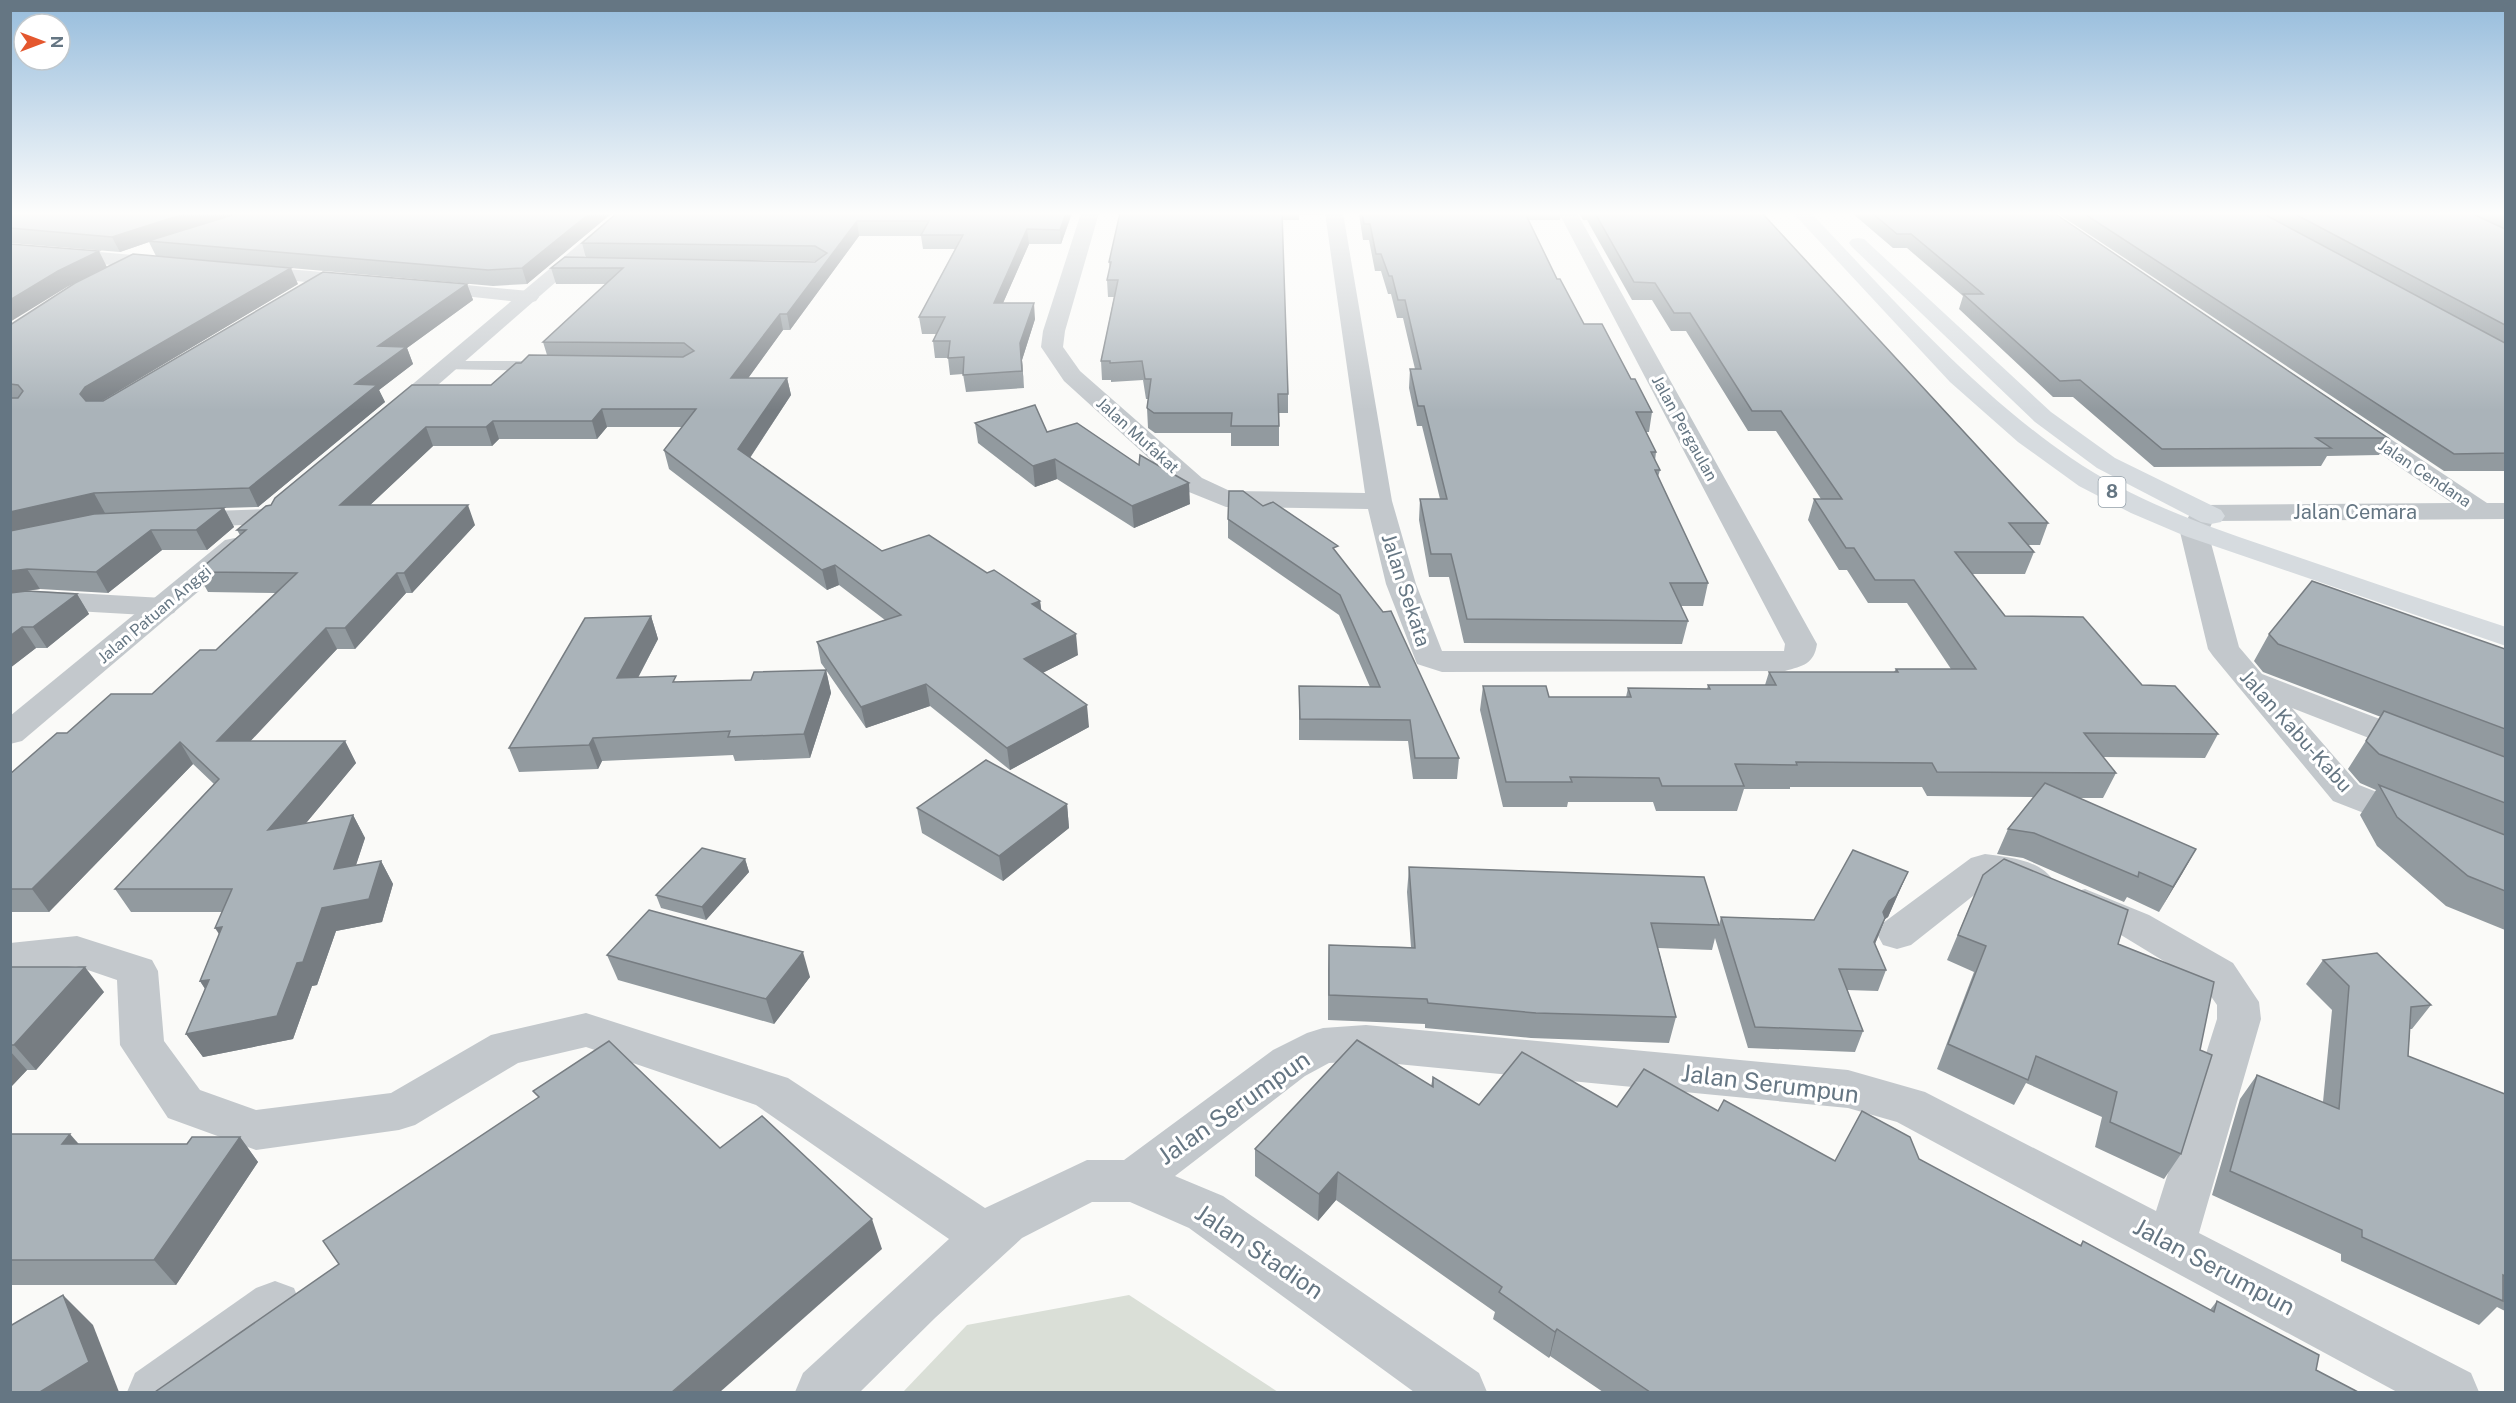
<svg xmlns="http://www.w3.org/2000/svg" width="2516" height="1403" font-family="'Public Sans',sans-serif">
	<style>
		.green { fill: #dadfd7 }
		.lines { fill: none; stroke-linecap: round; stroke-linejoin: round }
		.service { fill: #c3c8cc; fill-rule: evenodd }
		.minor { fill: #c3c8cc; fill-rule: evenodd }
		.tertiary { fill: #c3c8cc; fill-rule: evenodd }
		.trunk { fill: #d6dbdf; fill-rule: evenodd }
		.wall { fill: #929a9f; fill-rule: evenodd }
		.shaded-wall { fill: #777d82 }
		.building { fill: #aab3b9; stroke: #777d82; stroke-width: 1.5 }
		.labels { text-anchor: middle; stroke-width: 6; stroke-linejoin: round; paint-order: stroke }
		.far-street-label { font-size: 16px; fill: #657683; stroke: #fff }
		.shield { fill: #fff; stroke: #939fa8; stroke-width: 1.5 }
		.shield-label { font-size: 18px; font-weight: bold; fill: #657683 }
		.street-label { font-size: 20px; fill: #657683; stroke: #fff }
		.near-street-label { font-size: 24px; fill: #657683; stroke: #fff }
	</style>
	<rect width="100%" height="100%" fill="#fafaf8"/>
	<!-- green -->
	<polygon class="green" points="1129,1295 1278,1392 903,1392 967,1325"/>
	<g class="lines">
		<!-- service -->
		<polygon class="service" points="447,361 544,361 552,366 544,371 441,369 439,366 441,363"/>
		<!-- minor -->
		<g class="minor">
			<path d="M1081 213H1099L1065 331 1063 347 1080 371 1202 478 1230 491 1365 493 1325 213H1343L1392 501 1416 584 1442 651H1784L1785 644 1559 213H1577L1817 644C1814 664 1803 666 1785 671L1442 672 1417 664 1386 584 1368 509 1226 507 1184 490 1064 381 1041 347 1043 331Z"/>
			<polygon points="10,244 167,258 176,264 167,270 10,256"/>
			<polygon points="251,266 358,275 368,281 358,287 244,276 241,272 244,268"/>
			<polygon points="425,281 529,291 536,293 539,297 536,301 529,303 418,291 415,287 418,283"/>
			<polygon points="2348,414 2356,416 2487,503 2506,503 2506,519 2213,521 2208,532 2239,647 2262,674 2427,737 2432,745 2427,753 2415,756 2292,708 2359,785 2423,810 2428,819 2423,828 2410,831 2333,801 2213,656 2208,649 2180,532 2194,507 2204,505 2452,503 2340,426 2336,421 2340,416"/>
			<polygon points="269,509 279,511 283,517 279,523 184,528 174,526 170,520 174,514 184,512"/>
			<polygon points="40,591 163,598 174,601 178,607 174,613 163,616 40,609 10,613 10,595"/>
			<path d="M1985 854C2008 857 2042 860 2054 882L2049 892 2035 896 1992 881 1911 945 1897 949 1883 945 1877 934 1883 923 1971 858Z"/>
			<polygon points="2085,889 2149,915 2233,963 2259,1002 2261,1019 2199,1233 2471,1373 2479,1392 2397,1392 1897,1122 1848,1108 1366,1061 1329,1063 1305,1076 1175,1176 1223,1196 1479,1373 1487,1392 1414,1392 1189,1228 1130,1202 1092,1202 1022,1238 935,1318 860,1392 795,1392 803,1373 949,1239 756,1105 586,1047 518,1063 415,1125 399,1130 256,1150 168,1118 120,1045 117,980 76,966 10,974 10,943 77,936 152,960 158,971 164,1041 200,1090 256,1110 391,1093 491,1035 586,1013 788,1078 985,1208 1087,1160 1124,1160 1273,1050 1307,1033 1323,1028 1366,1025 1848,1070 1925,1092 2156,1211 2217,1019 2217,1005 2203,985 2121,935 2071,913 2065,903 2071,893"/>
			<polygon points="275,1281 294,1288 301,1306 294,1324 199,1392 127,1392 135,1373 256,1288"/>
		</g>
		<!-- tertiary -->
		<g class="tertiary">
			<polygon points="616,213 635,213 399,419 383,419 379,414 383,409"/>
			<polygon points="235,538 245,540 249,546 245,552 22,741 10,744 10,716 225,540"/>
		</g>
		<!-- trunk -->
		<g class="trunk">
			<path d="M1793 213H1811C1893 299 1972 390 2071 458 2137 503 2212 528 2286 553 2359 578 2432 603 2506 627V646L2185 536 2131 513 2079 486 2018 442 1950 382Z"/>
			<polygon points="1858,238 1864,239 2051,412 2115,458 2221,510 2225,516 2221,522 2211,524 2201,522 2097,468 2035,422 1852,247 1849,243 1852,239"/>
		</g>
	</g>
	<!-- wall -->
	<g class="wall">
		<polygon points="10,213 612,213 527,284 493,286 156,256 149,242 120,252 10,243"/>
		<path d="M617 213H1072L1061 244H1029L1003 303 1035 319 1022 360 1024 388 966 392 963 374 950 375 948 358H935L933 341 936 334H922L919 317 955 249H923L921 236H859L790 330H783L748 378H787L791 395 750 458 882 551 987 573 1040 601 1041 611 1078 655 1042 673 1089 727 1010 770 930 706 866 728 826 670 831 693 810 758 735 761 733 755 602 761 598 769 519 772 509 748 651 616 658 639 638 678 678 682 751 680 826 670 821 663 817 642 885 620 839 585 827 590 669 469 664 450 682 427H607L597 439H499L492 446H433L370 505 475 525 412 593H406L355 649H337L250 741H345L356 763 306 823 353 815 365 838 356 865 381 861 393 884 382 922 336 931 317 985 312 986 293 1039 203 1057 186 1034 205 989 200 981 219 935 222 912H131L115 889 214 784 193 764 49 912H10V774L67 733 152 694 216 650 276 593 208 592 197 572 240 535 237 530 271 505 491 385 521 363 547 355 543 342 606 284H556L551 268 586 258 582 243ZM659 259 816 261 815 262Z"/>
		<polygon points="1120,213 1324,213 1323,215 1299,215 1299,220 1282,220 1288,394 1288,413 1279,413 1279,446 1231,446 1231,433 1155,433 1148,428 1147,408 1148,399 1146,399 1143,380 1111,382 1111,380 1102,380 1101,361 1114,297 1108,297 1107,280 1110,270 1109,262"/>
		<polygon points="1348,213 1561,213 1560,220 1528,220 1557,279 1584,324 1631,379 1652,412 1649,432 1646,432 1656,452 1655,461 1660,470 1658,477 1708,583 1703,606 1681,606 1688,621 1682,644 1464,643 1449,577 1429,577 1419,520 1420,499 1440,499 1422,426 1417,426 1409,388 1410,369 1415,369 1403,318 1397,318 1391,294 1388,294 1381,271 1375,271 1369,240 1363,240 1359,214"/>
		<polygon points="1579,213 1762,213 2048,523 2040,545 2028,545 2034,552 2025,574 1972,574 2005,616 2142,685 2218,734 2205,758 2103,757 2116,773 2103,798 2078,798 2196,849 2159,912 2127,897 2124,902 2023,858 1997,854 2008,829 2033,797 1927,796 1922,787 1790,787 1790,789 1744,789 1737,811 1656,811 1653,802 1568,802 1567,807 1503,807 1480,710 1483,686 1549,697 1626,697 1628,688 1707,689 1708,685 1765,685 1769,672 1894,672 1896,669 1951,669 1907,603 1868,603 1847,570 1839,570 1808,520 1814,499 1821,499 1776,431 1748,431 1686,331 1671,331 1652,300 1632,300 1587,220 1583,220"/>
		<polygon points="1852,213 2054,213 2388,438 2379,455 2327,456 2321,466 2154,467 2073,397 2053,397 1959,309 1963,296 1907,248 1893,248"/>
		<polygon points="2057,213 2505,213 2505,471 2444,471"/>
		<polygon points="298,284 102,401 467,284 473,300 407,348 413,364 379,390 385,402 258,507 224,508 234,527 207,550 162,550 108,593 40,589 25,591 77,594 89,614 47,648 36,648 10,668 10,325"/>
		<polygon points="975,423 1047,432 1139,465 1190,504 1134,528 1057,479 1035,487 978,443"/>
		<polygon points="1263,506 1337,553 1459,758 1457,779 1413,779 1408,741 1299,740 1299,686 1370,687 1339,615 1228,538 1228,519"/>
		<polygon points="2269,634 2505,649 2505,930 2446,906 2377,846 2360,815 2376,790 2360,783 2348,769 2381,717 2263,672 2254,661"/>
		<polygon points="1067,804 1069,828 1003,881 922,833 917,808"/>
		<polygon points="745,859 749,872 706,920 661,908 656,895"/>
		<polygon points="1409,867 1719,925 1721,917 1814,920 1908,872 1899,892 1888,917 1885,919 1875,944 1886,970 1878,991 1847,990 1863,1031 1855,1052 1748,1048 1715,938 1712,950 1658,948 1676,1017 1669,1043 1531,1038 1425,1028 1425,1024 1328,1020 1328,970 1329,945 1411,947 1407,892"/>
		<polygon points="1983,875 2118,944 2200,1050 2181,1154 2164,1179 2095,1147 2102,1117 2026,1083 2014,1105 1937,1069 1974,972 1947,960"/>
		<polygon points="607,955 810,977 774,1024 618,980"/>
		<polygon points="2323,960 2431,1005 2412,1029 2410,1029 2408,1056 2505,1094 2505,1311 2497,1307 2479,1325 2341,1261 2341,1254 2212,1195 2240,1099 2257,1075 2323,1102 2332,1010 2306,984"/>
		<polygon points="10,967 104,992 36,1070 27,1070 10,1088"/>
		<polygon points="1433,1077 1479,1105 1617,1107 1718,1111 1835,1161 1919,1159 2080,1245 2083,1241 2210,1310 2217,1301 2316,1370 2358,1392 1603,1392 1550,1356 1549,1358 1493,1319 1495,1312 1336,1200 1318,1221 1255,1176 1255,1149 1431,1086"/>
		<polygon points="10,1134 79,1144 187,1144 240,1137 258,1162 176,1285 10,1285"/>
	</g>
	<!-- shaded-wall -->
	<g class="shaded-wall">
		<polygon points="187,213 239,213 148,241 149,242 120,252 112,237"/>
		<polygon points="590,213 612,213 527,284 522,268"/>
		<polygon points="1066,213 1072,213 1061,244 1060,230"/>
		<polygon points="857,221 859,236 790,330 787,314"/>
		<polygon points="1027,229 1029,244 996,319 994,303"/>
		<polygon points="99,251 107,267 67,287 10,322 10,300 58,271"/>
		<polygon points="291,268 298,284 95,405 90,412 80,394 85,387"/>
		<polygon points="467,284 473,300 407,348 413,364 379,390 385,402 258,507 249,488 355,384 378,346"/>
		<polygon points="1034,303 1035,319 1022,360 1024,388 1020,343"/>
		<polygon points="780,314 783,330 736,395 731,378"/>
		<polygon points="787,378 791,395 743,468 738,449"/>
		<polygon points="602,409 607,427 597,439 592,421"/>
		<polygon points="493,421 499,439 492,446 486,427"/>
		<polygon points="426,427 433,446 349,525 340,505"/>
		<polygon points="1055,459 1057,479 1035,487 1033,466"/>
		<polygon points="1189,483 1190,504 1134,528 1132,506"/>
		<polygon points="94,493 105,513 10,534 10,512"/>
		<polygon points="468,505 475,525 412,593 404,573"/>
		<polygon points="224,508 234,527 207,550 196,530"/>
		<polygon points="151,530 162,550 108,593 96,572"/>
		<polygon points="835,565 839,585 827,590 822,570"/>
		<polygon points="27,569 40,589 10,593 10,571"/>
		<polygon points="397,573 406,593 355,649 345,628"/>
		<polygon points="77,594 89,614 47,648 33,627"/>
		<polygon points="1040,601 1043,621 1032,604"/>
		<polygon points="651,616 658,639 625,702 617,678"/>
		<polygon points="22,627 36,648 10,668 10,636"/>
		<polygon points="326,628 337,649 230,763 217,741"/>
		<polygon points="1076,634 1078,655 1027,681 1024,659"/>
		<polygon points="826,670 831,693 810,758 804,734"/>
		<polygon points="926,684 930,706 866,728 861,707"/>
		<polygon points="1087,705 1089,727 1010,770 1007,748"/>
		<polygon points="593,738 602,761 598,769 589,745"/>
		<polygon points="345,741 356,763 282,852 268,830"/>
		<polygon points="180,742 193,764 49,912 32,889"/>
		<polygon points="1067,804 1069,828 1003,881 999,856"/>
		<polygon points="353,815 365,838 347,892 334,869"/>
		<polygon points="2196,849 2182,874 2159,912 2173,887"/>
		<polygon points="745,859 749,872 706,920 702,907"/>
		<polygon points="381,861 393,884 382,922 336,931 317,985 312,986 293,1039 203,1057 186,1034 322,908"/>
		<polygon points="1908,872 1899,892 1888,917 1881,922 1883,912"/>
		<polygon points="1885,919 1877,939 1866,963 1874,942"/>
		<polygon points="222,927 230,951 215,928"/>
		<polygon points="803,952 810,977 774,1024 766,999"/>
		<polygon points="85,967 104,992 36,1070 14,1045"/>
		<polygon points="209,980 216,1005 200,981"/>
		<polygon points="10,1051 27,1070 10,1088"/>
		<polygon points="70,1134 92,1159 62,1144"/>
		<polygon points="240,1137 258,1162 176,1285 154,1260"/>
		<polygon points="1338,1172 1336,1200 1318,1221 1319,1194"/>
		<polygon points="872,1219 882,1249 720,1392 672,1392"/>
		<polygon points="63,1295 93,1325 119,1392 40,1392"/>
		<polygon points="1557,1329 1550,1356 1549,1358 1555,1332"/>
	</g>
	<!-- building -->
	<g class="building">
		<polygon points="10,213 187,213 112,237 10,228"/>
		<polygon points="239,213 590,213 522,268 488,270 148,241"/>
		<polygon points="617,213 1066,213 1060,230 1027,229 994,303 1034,303 1020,343 1022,371 963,375 964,357 948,358 950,341 933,341 945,317 919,317 963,235 921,235 929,221 857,221 787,314 780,314 731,378 787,378 738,449 882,551 929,535 987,573 994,570 1040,601 1032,604 1076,634 1024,659 1087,705 1007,748 926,684 861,707 817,642 901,615 835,565 822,570 664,450 696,409 602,409 592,421 493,421 486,427 426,427 340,505 468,505 404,573 397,573 345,628 326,628 217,741 345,741 268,830 353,815 334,869 381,861 369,899 322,908 303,962 297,963 277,1016 186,1034 209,980 200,981 222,927 215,928 232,889 115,889 219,779 180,742 32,889 10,889 10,774 57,733 67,733 111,694 152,694 200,650 216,650 297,573 197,572 246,530 237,530 266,506 271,505 275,498 412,385 491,385 516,363 521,363 529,355 683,357 694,351 684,343 543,342 623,268 551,268 565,257 815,262 827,253 815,246 582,243"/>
		<polygon points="1120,213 1282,213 1288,394 1278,394 1279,426 1231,426 1232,413 1154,413 1147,408 1151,379 1145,379 1142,361 1110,363 1110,361 1101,361 1118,280 1107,280 1111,262 1109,262"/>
		<polygon points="1362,213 1525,213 1557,279 1560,279 1584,324 1602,324 1631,379 1635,379 1652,412 1636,412 1656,452 1651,452 1660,470 1655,470 1708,583 1670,583 1688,621 1467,619 1451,554 1431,554 1420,499 1447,499 1424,406 1418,406 1410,369 1421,369 1405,300 1398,300 1392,276 1389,276 1381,254 1376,254 1370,224 1364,224"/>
		<polygon points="1595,213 1762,213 2048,523 2009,523 2034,552 1955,552 2005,616 2083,617 2142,685 2175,686 2218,734 2084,733 2116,773 1937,772 1932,763 1796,762 1797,765 1735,764 1744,786 1662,786 1659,778 1570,777 1572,782 1506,782 1483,686 1546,686 1549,697 1631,697 1628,688 1710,689 1708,685 1776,685 1769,672 1898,672 1896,669 1976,669 1914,580 1875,580 1854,548 1846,548 1814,499 1842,499 1781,411 1752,411 1690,313 1674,313 1655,283 1634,282"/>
		<polygon points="1872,213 2054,213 2388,438 2316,438 2331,448 2162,449 2080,380 2060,381 1963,294 1983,294 1911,234 1897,234"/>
		<polygon points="2083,213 2262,213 2505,343 2505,453 2454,454"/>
		<polygon points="2293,213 2471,213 2505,229 2505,325"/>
		<polygon points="10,244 99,251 58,271 10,300"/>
		<polygon points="133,254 291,268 85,387 80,394 86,401 103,401 323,272 467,284 378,346 406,347 355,384 377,385 249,488 94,493 10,512 10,398 18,398 23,391 18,385 10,384 10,325 75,283"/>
		<polygon points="1035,405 1047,432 1077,423 1139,465 1140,455 1189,483 1132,506 1055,459 1033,466 975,423"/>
		<polygon points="1229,491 1243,491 1263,506 1273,502 1338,546 1333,548 1383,612 1391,611 1459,758 1415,758 1410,720 1300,719 1299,686 1380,687 1340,595 1228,519"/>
		<polygon points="224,508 196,530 151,530 96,572 27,569 10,571 10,531 94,514"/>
		<polygon points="2312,581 2505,649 2505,729 2278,644 2269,634"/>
		<polygon points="27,591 77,594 33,627 22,627 10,636 10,593"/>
		<polygon points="651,616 617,678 676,676 673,682 751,680 754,672 826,670 804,734 728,737 730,731 593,738 589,745 509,748 585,618"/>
		<polygon points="2384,711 2505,757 2505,803 2379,754 2366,741"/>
		<polygon points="986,760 1067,804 999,856 917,808"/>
		<polygon points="2045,783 2196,849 2173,887 2139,872 2138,877 2034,833 2008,829"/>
		<polygon points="2379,785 2505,835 2505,891 2468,876 2397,817"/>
		<polygon points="702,848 745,859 702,907 656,895"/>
		<polygon points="1853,850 1908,872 1896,896 1889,901 1883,912 1885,918 1874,942 1886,970 1839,969 1863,1031 1755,1027 1721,917 1814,920"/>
		<polygon points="2004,859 2128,910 2118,944 2214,982 2200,1050 2212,1055 2181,1154 2110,1122 2117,1092 2036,1056 2028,1080 1948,1044 1986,946 1958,935 1983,875"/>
		<polygon points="1409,867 1704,877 1719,925 1651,923 1676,1017 1536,1013 1428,1003 1427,999 1329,995 1329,945 1415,948"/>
		<polygon points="649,910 803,952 766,999 607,955"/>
		<polygon points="2377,953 2431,1005 2411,1007 2408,1056 2505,1094 2505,1276 2503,1275 2503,1301 2362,1237 2362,1230 2230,1171 2257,1075 2339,1109 2349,986 2323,960"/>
		<polygon points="10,967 85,967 14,1045 10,1045"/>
		<polygon points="1357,1040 1433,1087 1433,1077 1479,1105 1522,1052 1617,1107 1644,1069 1718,1111 1724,1100 1835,1161 1862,1111 1910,1137 1919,1159 2081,1246 2083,1241 2214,1312 2217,1301 2319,1355 2316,1370 2358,1392 1650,1392 1557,1329 1555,1332 1499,1292 1502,1287 1338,1172 1319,1194 1255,1149"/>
		<polygon points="609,1041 720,1148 762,1116 872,1219 672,1392 155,1392 339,1264 323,1241 539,1097 533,1091"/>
		<polygon points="10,1134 70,1134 62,1144 187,1144 192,1137 240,1137 154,1260 10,1260"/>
		<polygon points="63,1295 89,1362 40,1392 10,1392 10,1326"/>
	</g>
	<!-- sky -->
	<linearGradient id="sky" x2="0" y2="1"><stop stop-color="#96bcdc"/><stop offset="0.52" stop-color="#fdfdfc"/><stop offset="1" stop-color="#fdfdfc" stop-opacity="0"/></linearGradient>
	<rect width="2516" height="410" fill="url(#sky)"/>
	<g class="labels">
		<!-- far-street labels -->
		<g class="far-street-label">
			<text transform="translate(1685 428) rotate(61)" y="6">Jalan Pergaulan</text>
			<text transform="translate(1138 435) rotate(42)" y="6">Jalan Mufakat</text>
			<text transform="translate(2425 473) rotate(34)" y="6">Jalan Cendana</text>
			<text transform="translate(154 614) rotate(-40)" y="6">Jalan Patuan Anggi</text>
		</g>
		<!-- shield labels -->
		<rect class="shield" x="2098.5" y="477" width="27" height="30" rx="4.5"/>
		<g class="shield-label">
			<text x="2112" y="498">8</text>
		</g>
		<!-- street labels -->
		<g class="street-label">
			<text x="2355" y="519">Jalan Cemara</text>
			<text transform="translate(1406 590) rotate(72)" y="7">Jalan Sekata</text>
			<text transform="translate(2296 731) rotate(48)" y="7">Jalan Kabu-Kabu</text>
		</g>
		<!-- near-street labels -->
		<g class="near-street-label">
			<text transform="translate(1770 1084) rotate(7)" y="8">Jalan Serumpun</text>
			<text transform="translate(1234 1108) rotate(-35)" y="8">Jalan Serumpun</text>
			<text transform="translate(1259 1252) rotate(34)" y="8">Jalan Stadion</text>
			<text transform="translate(2214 1267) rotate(28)" y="8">Jalan Serumpun</text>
		</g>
	</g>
	<!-- border -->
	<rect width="2516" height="1403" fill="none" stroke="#657683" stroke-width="24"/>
	<!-- north arrow -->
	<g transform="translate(42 42) rotate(90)"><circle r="28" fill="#ffffff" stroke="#c1c8cd" stroke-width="1.5"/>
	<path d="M0-4.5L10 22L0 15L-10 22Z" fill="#e4572e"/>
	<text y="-9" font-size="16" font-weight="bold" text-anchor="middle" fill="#657683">N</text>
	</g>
</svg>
